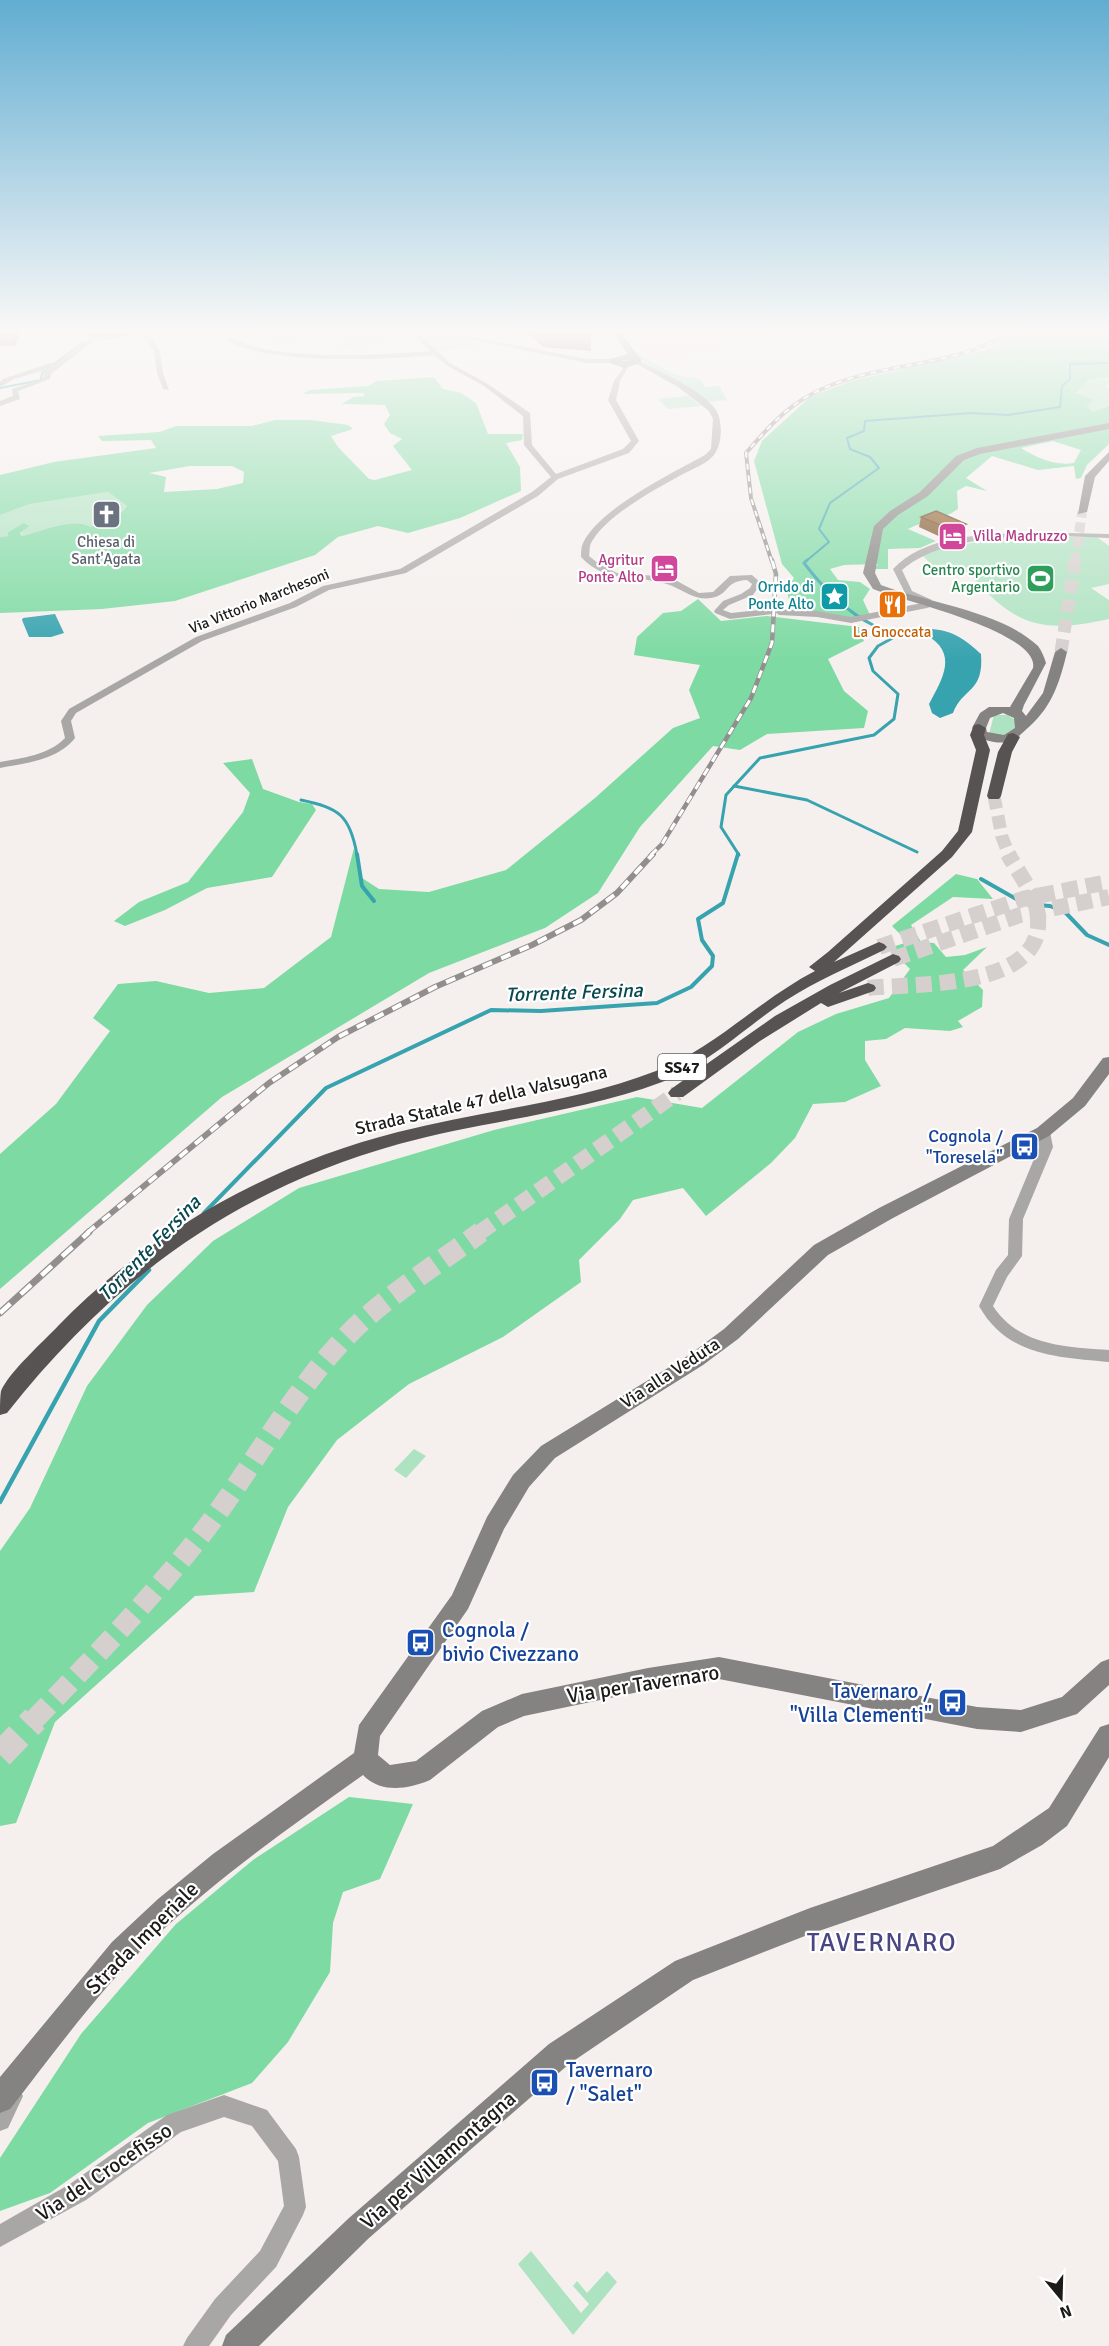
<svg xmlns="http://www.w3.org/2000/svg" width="1109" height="2346" font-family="Signika,sans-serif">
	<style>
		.built { fill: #efe3de }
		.green { fill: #aee3c1 }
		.forest { fill: #7ddaa2; fill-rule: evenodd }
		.water { fill: #37a3af }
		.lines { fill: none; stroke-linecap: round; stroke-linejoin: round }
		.stream-far3 { stroke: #37a3af; stroke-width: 2 }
		.stream-far2 { stroke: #37a3af; stroke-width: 3 }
		.stream-far1 { stroke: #37a3af; stroke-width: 4 }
		.stream { stroke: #37a3af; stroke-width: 4.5 }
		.secondary-tunnel-far1 { stroke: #d5d0ce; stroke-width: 10; stroke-dasharray: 10 5; stroke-linecap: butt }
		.secondary-tunnel { stroke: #d5d0ce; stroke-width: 13; stroke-dasharray: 13 7; stroke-linecap: butt }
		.highway-tunnel-far3 { stroke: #d5d0ce; stroke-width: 13; stroke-dasharray: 13 7; stroke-linecap: butt }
		.highway-tunnel-far2 { stroke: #d5d0ce; stroke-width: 16; stroke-dasharray: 16 8; stroke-linecap: butt }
		.highway-tunnel-far1 { stroke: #d5d0ce; stroke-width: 21; stroke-dasharray: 21 10; stroke-linecap: butt }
		.highway-tunnel { stroke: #d5d0ce; stroke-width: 27; stroke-dasharray: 27 14; stroke-linecap: butt }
		.street { fill: #a9a6a6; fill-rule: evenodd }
		.secondary { fill: #858282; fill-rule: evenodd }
		.highway { fill: #575353; fill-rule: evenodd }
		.rail-far3-casing { stroke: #928e8d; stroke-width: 4 }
		.rail-far2-casing { stroke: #928e8d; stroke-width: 4.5 }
		.rail-far1-casing { stroke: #928e8d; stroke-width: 6 }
		.rail-casing { stroke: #928e8d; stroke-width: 7 }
		.rail-far3 { stroke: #fff; stroke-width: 2; stroke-dasharray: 6; stroke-linecap: butt }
		.rail-far2 { stroke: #fff; stroke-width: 3; stroke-dasharray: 8; stroke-linecap: butt }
		.rail-far1 { stroke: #fff; stroke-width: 4; stroke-dasharray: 10; stroke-linecap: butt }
		.rail { stroke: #fff; stroke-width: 4.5; stroke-dasharray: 14; stroke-linecap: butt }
		.wall { fill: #7b4e20 }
		.shaded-wall { fill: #64401a }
		.building { fill: #8f5b25; stroke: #64401a; stroke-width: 1.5 }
		.labels { text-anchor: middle; stroke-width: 4.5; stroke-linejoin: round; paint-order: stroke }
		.far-hotel-label { font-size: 15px; fill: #b23c85; stroke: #fff; text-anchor: start }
		.far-worship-label { font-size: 15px; fill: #5b616d; stroke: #fff }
		.far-leisure-label { font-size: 15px; fill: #27864d; stroke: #fff; text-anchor: end }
		.far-culture-label { font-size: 15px; fill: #0d838f; stroke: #fff; text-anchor: end }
		.far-street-label { font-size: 15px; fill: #1d1b1a; stroke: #fff }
		.far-food-label { font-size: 15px; fill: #c56008; stroke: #fff }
		.shield { fill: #fff; stroke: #615f5f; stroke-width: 1.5 }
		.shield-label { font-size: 16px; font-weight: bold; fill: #1d1b1a }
		.street-label { font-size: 18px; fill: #1d1b1a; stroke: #fff }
		.transit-label { font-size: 18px; fill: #164399; stroke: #fff; text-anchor: end }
		.water-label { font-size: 20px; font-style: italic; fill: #08494f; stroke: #fff }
		.near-transit-label { font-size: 21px; fill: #164399; stroke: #fff; text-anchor: start }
		.near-street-label { font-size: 21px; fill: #1d1b1a; stroke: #fff }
		.near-quarter-label { font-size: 26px; letter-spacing: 1.5px; fill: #494683; stroke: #fff }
	</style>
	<rect width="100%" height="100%" fill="#f5f0ee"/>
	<!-- built -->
	<polygon class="built" points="626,333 710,333 728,349 651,358"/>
	<!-- green -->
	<g class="green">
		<polygon points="315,333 378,333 387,343 342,348 338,345 341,342 337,337 274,344 267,338"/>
		<polygon points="418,333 436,333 485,345 436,351"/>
		<polygon points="637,354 676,375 700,379 705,387 719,386 727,400 706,402 647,366"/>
		<polygon points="1109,377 1109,384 1105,386 1109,388 1109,406 1093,413 1087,407 1093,401 1075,394 1089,380"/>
		<polygon points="688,396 701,406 668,409 658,399"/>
		<path d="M108 492 127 506C118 517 105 524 90 528 73 517 41 531 22 536L20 527 7 533 8 536 0 537V515L30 504Z"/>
		<path d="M1008 537H1097L1109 546V584L1091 588 1109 600V619C1041 634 1014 626 968 572L939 573 923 556 936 549Z"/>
		<polygon points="994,715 1007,715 1016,720 1016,729 1005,737 989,734"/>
		<polygon points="414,1449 426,1456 406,1478 394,1470"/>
		<polygon points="531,2251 581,2313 589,2304 573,2286 577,2281 587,2293 607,2271 617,2282 573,2335 518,2264"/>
	</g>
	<!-- forest -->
	<g class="forest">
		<path d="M1012 333H1109V377L1089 380 1076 393 1093 400 1087 407 1093 412 1109 406V444L1087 465 1081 478 1076 479 1074 466 1038 470 992 456 966 478 987 491 966 486 957 491 958 509C943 520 925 520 908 529L936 541 920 548 888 549V569H874L878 564 844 565 830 569 838 580 860 582 870 589 863 600 870 615 851 619 790 606 787 590 794 578 782 564 754 461 762 441 810 397 851 381 983 351 1006 339ZM1053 441 1081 450 1074 463C1055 466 1037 458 1021 448Z"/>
		<path d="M434 377 443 389 461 393 476 403 488 434H523L522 440 506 443 520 467 521 491 460 518 408 533 378 526 338 537 315 555 175 601 102 609 0 613V537L8 536 7 533 24 523 29 526 20 533 22 536C42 531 73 517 90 527 105 524 118 518 127 506L108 492 30 504 0 515V475L54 462 156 448 151 440 102 441 98 436 160 432 176 426H252L275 420H311L348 425 353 429 331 436 338 447 369 479 375 480 412 470 393 446 402 439 390 433 384 424 390 415 385 405 342 404 353 397 365 396 363 393 303 394 309 390 368 386 377 381ZM190 466H232L244 472 243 483 217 489 164 492 166 477 149 473Z"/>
		<polygon points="698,599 721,621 767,616 859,627 864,641 828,659 844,691 868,711 864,728 767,734 740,750 713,746 640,827 598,893 545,928 429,973 222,1097 0,1289 0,1154 56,1104 110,1031 93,1018 118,984 156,981 209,993 264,988 331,937 354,848 362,878 379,889 429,892 506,870 595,798 673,728 700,718 689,690 700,665 634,655 637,637 663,613 681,611"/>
		<polygon points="252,759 263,789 299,802 312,804 316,810 272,877 207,888 165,910 125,926 114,921 139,902 188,882 243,812 250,793 223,763"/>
		<polygon points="956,874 977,879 993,899 953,897 911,925 921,942 934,943 946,957 965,955 987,947 963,970 983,990 982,1007 958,1021 963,1027 950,1031 905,1028 886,1039 865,1041 865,1060 881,1086 845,1102 813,1104 795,1138 771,1163 706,1216 683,1188 633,1200 620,1219 579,1260 581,1282 503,1337 409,1384 337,1440 288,1507 254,1592 195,1596 55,1722 16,1823 0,1826 0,1551 30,1508 87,1386 147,1305 213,1241 299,1188 494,1130 637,1097 702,1108 798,1032 836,1014 889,998 910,969 889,948 908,942 892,926"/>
		<polygon points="349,1797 413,1804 380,1879 343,1892 333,1923 330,1972 288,2042 252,2083 148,2123 50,2193 0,2211 0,2158 81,2034 176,1924 253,1860"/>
	</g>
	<!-- water -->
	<g class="water">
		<polygon points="55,614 64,633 51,637 29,637 22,620 23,618"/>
		<path d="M932 629C954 631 966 640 981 654 984 693 963 687 953 713L940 718 932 713 929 704C943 678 959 653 925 634Z"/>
	</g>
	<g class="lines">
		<!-- stream-far3 -->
		<g class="stream-far3">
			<polyline points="0,388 41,380 42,373 83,342"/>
			<polyline points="805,562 829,542 819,529 830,503 879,468 870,457 850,449 847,438 864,431 865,421 971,413 1008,415 1060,407 1062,386 1070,379 1070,364 1109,363"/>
		</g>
		<!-- stream-far2 -->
		<g class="stream-far2">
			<polyline points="734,786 807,800 917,852"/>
			<path d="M301 800C339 808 350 815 357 855"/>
			<path d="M739 855 721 827 726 795 760 758 874 735 894 719 898 694 873 671 869 658 878 646 900 634C891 630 882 629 873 625 845 611 823 588 804 563L807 560"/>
		</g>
		<!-- stream-far1 -->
		<g class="stream-far1">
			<polyline points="357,854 362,886 374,901"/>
			<polyline points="981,879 1025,904 1050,906 1065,912 1087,935 1109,945"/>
			<polyline points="204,1213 326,1088 491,1010 541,1011 657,1003 691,987 712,966 713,956 702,940 698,919 723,903 738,854"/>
		</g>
		<!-- stream -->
		<polyline class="stream" points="0,1502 99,1321 149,1270"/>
		<!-- secondary-tunnel-far1 -->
		<polyline class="secondary-tunnel-far1" points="1075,562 1082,512"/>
		<!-- secondary-tunnel -->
		<polyline class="secondary-tunnel" points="1061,652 1075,560"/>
		<!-- highway-tunnel-far3 -->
		<polyline class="highway-tunnel-far3" points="994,796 1002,837 1009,855"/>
		<!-- highway-tunnel-far2 -->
		<g class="highway-tunnel-far2">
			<polyline points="879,947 1026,898 1109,882"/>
			<polyline points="893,959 1020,915 1109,897"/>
			<path d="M868 988C917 983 1052 990 1037 911 1033 891 1018 872 1008 854"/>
			<polyline points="479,1233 677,1093"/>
		</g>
		<!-- highway-tunnel-far1 -->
		<path class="highway-tunnel-far1" d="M34 1720C91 1661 150 1600 201 1535 250 1472 287 1400 342 1341 381 1299 435 1266 481 1232"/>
		<!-- highway-tunnel -->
		<polyline class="highway-tunnel" points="0,1755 35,1719"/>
		<!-- street -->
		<g class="street">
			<polygon points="142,333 148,333 160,351 163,373 169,390 163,389 157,373 154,351"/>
			<path d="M412 333H419L450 363 488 384 530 413 532 445 556 474 623 449 631 441 608 400 614 381 626 364H630L620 381 616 400 639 441 629 453 558 479 538 496 406 573 329 590 296 607 202 641 76 713 71 721 75 738C58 760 26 763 0 768V762C22 758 49 755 65 738L61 721 69 709 196 637 290 603 323 586 400 569 532 492 551 477 524 445 523 416 484 386 446 365 434 355C389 360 262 365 226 339L229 337C235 339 240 342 246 344 292 360 381 355 430 351Z"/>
			<polygon points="438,333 452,333 587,359 613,359 616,361 613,363 587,363"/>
			<polygon points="91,338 96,339 51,374 50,379 18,391 20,399 0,406 0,401 13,396 12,389 42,379 44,377 44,373 49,369 14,379 0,387 0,382 3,379 50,363 55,364"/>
			<path d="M635 361H639C664 374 695 386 714 407 724 419 723 448 711 458 704 465 692 469 683 474 656 489 606 515 591 543 589 547 590 552 589 556L599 564 617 573 657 576 677 581 699 593 713 592 730 576 752 575 761 583 753 595 729 605 723 610 731 613 770 609 773 610V614L730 619 715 613 714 611 723 601 741 594 750 588 752 584 747 580C724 581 730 595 711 598 692 601 681 587 663 583 633 575 605 583 581 557 581 553 581 547 583 543 599 509 672 473 705 455L711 449 713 419 709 411 678 387 635 363Z"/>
			<path d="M1029 532 1109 534V538C1051 535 947 530 902 570L912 591 932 600 928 603 931 605 930 607 927 608 851 623 817 617 779 615 775 612 779 609 817 611 851 617 927 602 906 595 893 569C925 534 985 535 1029 532Z"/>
			<path d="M1043 1128 1050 1132 1053 1147 1023 1219 1022 1256 1007 1277 993 1306C1019 1346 1066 1347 1109 1350V1362C1057 1357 1007 1356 979 1306L996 1270 1008 1255 1009 1219 1039 1147 1036 1132Z"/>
			<polygon points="12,2085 19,2089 23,2096 8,2128 0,2131 0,2098 5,2089"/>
			<polygon points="224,2095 267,2110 296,2149 299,2157 306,2207 303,2215 276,2267 231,2315 209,2346 183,2346 187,2338 215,2299 260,2251 284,2206 278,2161 252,2126 224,2117 181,2132 86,2200 0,2247 0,2224 70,2184 167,2115"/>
		</g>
		<!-- secondary -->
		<g class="secondary">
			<polygon points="75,333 142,333 106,340"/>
			<path d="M612 333H621L641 359V363L624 368 610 363V359L628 354ZM623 360H631L621 361Z"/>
			<path d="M1109 423V429L980 454 964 460 928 496 898 515 883 529 875 573 881 585C928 603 1001 611 1038 646 1042 651 1044 657 1046 663L1024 705 1022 711 1026 716 1043 693 1055 652 1061 648 1067 652C1060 681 1053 705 1030 726 1019 736 1012 745 994 742 984 740 977 738 972 728L980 713 989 707H1010L1033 668C1040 632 900 600 873 589L863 573 874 526 890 511 920 492 956 456 977 448ZM1003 713 1014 718 1015 728 1004 735 987 732 986 728 990 718Z"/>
			<polygon points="1109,452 1109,461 1095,477 1087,512 1078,514 1085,476"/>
			<path d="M1109 1057V1074L1085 1106 1049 1136 893 1218 828 1255 738 1339 703 1365 555 1458 529 1487 504 1529 468 1609 380 1736 378 1755 390 1765 416 1761 482 1711 522 1694 648 1668 719 1657 977 1707 1021 1710 1062 1697 1101 1662 1109 1659V1685L1077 1714 1021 1732 977 1729 719 1679 648 1690 524 1716 498 1727 430 1780C408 1789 381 1794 363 1775 290 1827 216 1879 151 1941 98 1991 55 2052 10 2109L0 2113V2077L112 1942 158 1899 213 1854 354 1753 359 1725 452 1595 487 1517 513 1475 541 1446 689 1355 724 1329 814 1245 879 1208 1037 1128 1073 1098 1103 1058Z"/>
			<polygon points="1109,1724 1109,1757 1067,1826 1042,1845 1000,1869 810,1934 693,1980 569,2064 369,2238 259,2346 222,2346 226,2335 349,2218 549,2044 675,1961 810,1908 993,1846 1049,1808 1100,1727"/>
		</g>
		<!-- highway -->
		<g class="highway">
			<path d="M979 724 986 728 984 735 990 750 972 832 952 857 834 962 879 942 884 944 887 947 884 950C851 966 816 981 785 1001 743 1029 710 1063 662 1082 576 1114 486 1120 399 1144 234 1190 112 1280 7 1413L0 1415C0 1408 0 1397 1 1391 9 1372 43 1342 58 1326 149 1232 271 1164 398 1132 484 1110 573 1103 656 1071 715 1048 759 1000 815 971L809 967 828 952 942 851 958 831 976 750 970 735 974 725Z"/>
			<polygon points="1013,733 1020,737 1012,752 1001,796 999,799 989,799 987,796 998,752 1008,734"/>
			<polygon points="893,954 899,956 901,959 899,962 839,993 868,983 874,985 876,988 874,991 828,1007 821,1003 760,1041 683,1097 671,1097 668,1093 671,1089 775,1016 830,985"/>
		</g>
		<defs>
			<path id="rail-far3" d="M772 562 751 498 746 453C765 431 784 409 810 395 872 361 949 370 1010 333"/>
			<polyline id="rail-far2" points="651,855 662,844 751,698 772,643 776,574 772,560"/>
			<polyline id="rail-far1" points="87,1233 269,1083 338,1037 435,987 532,945 581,920 617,893 653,854"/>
			<polyline id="rail" points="0,1313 89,1232"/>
		</defs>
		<!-- rail-far3 casing -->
		<use href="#rail-far3" class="rail-far3-casing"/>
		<!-- rail-far2 casing -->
		<use href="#rail-far2" class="rail-far2-casing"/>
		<!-- rail-far1 casing -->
		<use href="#rail-far1" class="rail-far1-casing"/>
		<!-- rail casing -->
		<use href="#rail" class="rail-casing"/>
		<!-- rail-far3 -->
		<use href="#rail-far3" class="rail-far3"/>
		<!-- rail-far2 -->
		<use href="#rail-far2" class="rail-far2"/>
		<!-- rail-far1 -->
		<use href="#rail-far1" class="rail-far1"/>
		<!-- rail -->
		<use href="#rail" class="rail"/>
	</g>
	<!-- wall -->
	<g class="wall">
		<polygon points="0,333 20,333 15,346 0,346"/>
		<polygon points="529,333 591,333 591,351 543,347"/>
		<polygon points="921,517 964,535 945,539 919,527"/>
	</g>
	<!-- shaded-wall -->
	<g class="shaded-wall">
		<polygon points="12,333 20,333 15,346 12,334"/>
		<polygon points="966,524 964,535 945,539 947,528"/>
	</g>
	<!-- building -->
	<g class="building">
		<polygon points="551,333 591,333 591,336"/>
		<polygon points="936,511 966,524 947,528 921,517"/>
	</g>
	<!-- sky -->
	<linearGradient id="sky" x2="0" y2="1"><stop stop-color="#61add1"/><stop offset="0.5" stop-color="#faf8f7"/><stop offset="1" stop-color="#faf8f7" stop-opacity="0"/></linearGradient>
	<rect width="1109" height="662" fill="url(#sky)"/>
	<!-- icons -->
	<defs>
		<symbol id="church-square" viewBox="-11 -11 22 22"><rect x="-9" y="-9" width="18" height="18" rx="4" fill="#6b7280" stroke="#fff"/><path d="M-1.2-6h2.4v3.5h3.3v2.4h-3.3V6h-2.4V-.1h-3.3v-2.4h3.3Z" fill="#fff"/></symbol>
		<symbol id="hotel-square" viewBox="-11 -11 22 22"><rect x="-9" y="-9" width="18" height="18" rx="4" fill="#d1479c" stroke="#fff"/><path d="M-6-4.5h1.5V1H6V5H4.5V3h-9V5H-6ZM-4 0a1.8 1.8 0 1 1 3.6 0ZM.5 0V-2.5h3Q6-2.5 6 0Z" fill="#fff"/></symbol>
		<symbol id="stadium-square" viewBox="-11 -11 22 22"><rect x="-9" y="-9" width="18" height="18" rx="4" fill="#2e9e5b" stroke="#fff"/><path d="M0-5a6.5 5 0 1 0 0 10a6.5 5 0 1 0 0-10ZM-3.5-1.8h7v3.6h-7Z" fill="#fff"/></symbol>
		<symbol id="sight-square" viewBox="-11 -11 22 22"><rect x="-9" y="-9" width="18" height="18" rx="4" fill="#0f9aa8" stroke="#fff"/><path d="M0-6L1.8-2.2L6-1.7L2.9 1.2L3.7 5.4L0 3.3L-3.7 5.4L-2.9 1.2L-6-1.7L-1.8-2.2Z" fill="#fff"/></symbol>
		<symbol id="restaurant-square" viewBox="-11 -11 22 22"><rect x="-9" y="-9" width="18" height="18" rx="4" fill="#e8710a" stroke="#fff"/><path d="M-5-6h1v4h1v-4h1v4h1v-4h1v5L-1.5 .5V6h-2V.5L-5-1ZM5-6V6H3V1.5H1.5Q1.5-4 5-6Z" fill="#fff"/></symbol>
		<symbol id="bus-square" viewBox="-11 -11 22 22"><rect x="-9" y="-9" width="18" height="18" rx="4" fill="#1a4fb4" stroke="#fff"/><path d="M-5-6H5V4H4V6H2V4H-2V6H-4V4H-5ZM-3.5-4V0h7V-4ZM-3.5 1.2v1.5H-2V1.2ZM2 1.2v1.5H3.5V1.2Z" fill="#fff"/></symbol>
	</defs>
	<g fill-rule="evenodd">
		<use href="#church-square" x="90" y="498" width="33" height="33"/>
		<use href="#hotel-square" x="936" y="520" width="33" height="33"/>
		<use href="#hotel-square" x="648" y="552" width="33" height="33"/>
		<use href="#stadium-square" x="1024" y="562" width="33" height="33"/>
		<use href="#sight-square" x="818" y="580" width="33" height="33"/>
		<use href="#restaurant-square" x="876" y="588" width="33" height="33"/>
		<use href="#bus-square" x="1008" y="1130" width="33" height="33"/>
		<use href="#bus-square" x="404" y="1626" width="33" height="33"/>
		<use href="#bus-square" x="936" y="1686" width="33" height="33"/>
		<use href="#bus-square" x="528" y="2066" width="33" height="33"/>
	</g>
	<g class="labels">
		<!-- far-hotel labels -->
		<g class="far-hotel-label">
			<text x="973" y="541">Villa Madruzzo</text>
			<text x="644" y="565" text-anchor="end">Agritur<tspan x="644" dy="17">Ponte Alto</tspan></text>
		</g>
		<!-- far-worship labels -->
		<g class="far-worship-label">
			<text x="106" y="547">Chiesa di<tspan x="106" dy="17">Sant'Agata</tspan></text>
		</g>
		<!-- far-leisure labels -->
		<g class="far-leisure-label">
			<text x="1020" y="575">Centro sportivo<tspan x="1020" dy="17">Argentario</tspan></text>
		</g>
		<!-- far-culture labels -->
		<g class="far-culture-label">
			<text x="814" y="592">Orrido di<tspan x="814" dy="17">Ponte Alto</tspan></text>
		</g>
		<!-- far-street labels -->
		<g class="far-street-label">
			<text transform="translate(259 601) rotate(-22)" y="5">Via Vittorio Marchesoni</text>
		</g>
		<!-- far-food labels -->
		<g class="far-food-label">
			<text x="892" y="637">La Gnoccata</text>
		</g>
		<!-- shield labels -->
		<rect class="shield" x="658" y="1054" width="48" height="26" rx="4.5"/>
		<g class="shield-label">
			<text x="682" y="1073">SS47</text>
		</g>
		<!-- street labels -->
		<g class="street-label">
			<text transform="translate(481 1100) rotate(-13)" y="6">Strada Statale 47 della Valsugana</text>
			<text transform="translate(670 1373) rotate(-33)" y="6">Via alla Veduta</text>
		</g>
		<!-- transit labels -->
		<g class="transit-label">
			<text x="1003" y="1142">Cognola /<tspan x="1003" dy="21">"Toresela"</tspan></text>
		</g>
		<!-- water labels -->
		<g class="water-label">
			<text transform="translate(574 992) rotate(-2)" y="7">Torrente Fersina</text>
			<text transform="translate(149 1248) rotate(-46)" y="7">Torrente Fersina</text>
		</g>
		<!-- near-transit labels -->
		<g class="near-transit-label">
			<text x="442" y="1637">Cognola /<tspan x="442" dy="24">bivio Civezzano</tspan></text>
			<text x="932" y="1698" text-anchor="end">Tavernaro /<tspan x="932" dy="24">"Villa Clementi"</tspan></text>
			<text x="566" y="2077">Tavernaro<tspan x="566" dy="24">/ "Salet"</tspan></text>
		</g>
		<!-- near-street labels -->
		<g class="near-street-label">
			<text transform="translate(643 1684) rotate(-9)" y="7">Via per Tavernaro</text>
			<text transform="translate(142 1938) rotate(-45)" y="7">Strada Imperiale</text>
			<text transform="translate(438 2160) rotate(-41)" y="7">Via per Villamontagna</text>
			<text transform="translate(104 2172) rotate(-34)" y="7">Via del Crocefisso</text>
		</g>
		<!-- near-quarter labels -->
		<g class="near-quarter-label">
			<text x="882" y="1951">TAVERNARO</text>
		</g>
	</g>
	<!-- north arrow -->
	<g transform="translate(1061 2298) rotate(161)" stroke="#ffffff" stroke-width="4.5" paint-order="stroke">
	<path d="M0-4.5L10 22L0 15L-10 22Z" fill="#1d1b1a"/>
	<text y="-9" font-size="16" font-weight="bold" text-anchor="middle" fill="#1d1b1a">N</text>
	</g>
</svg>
